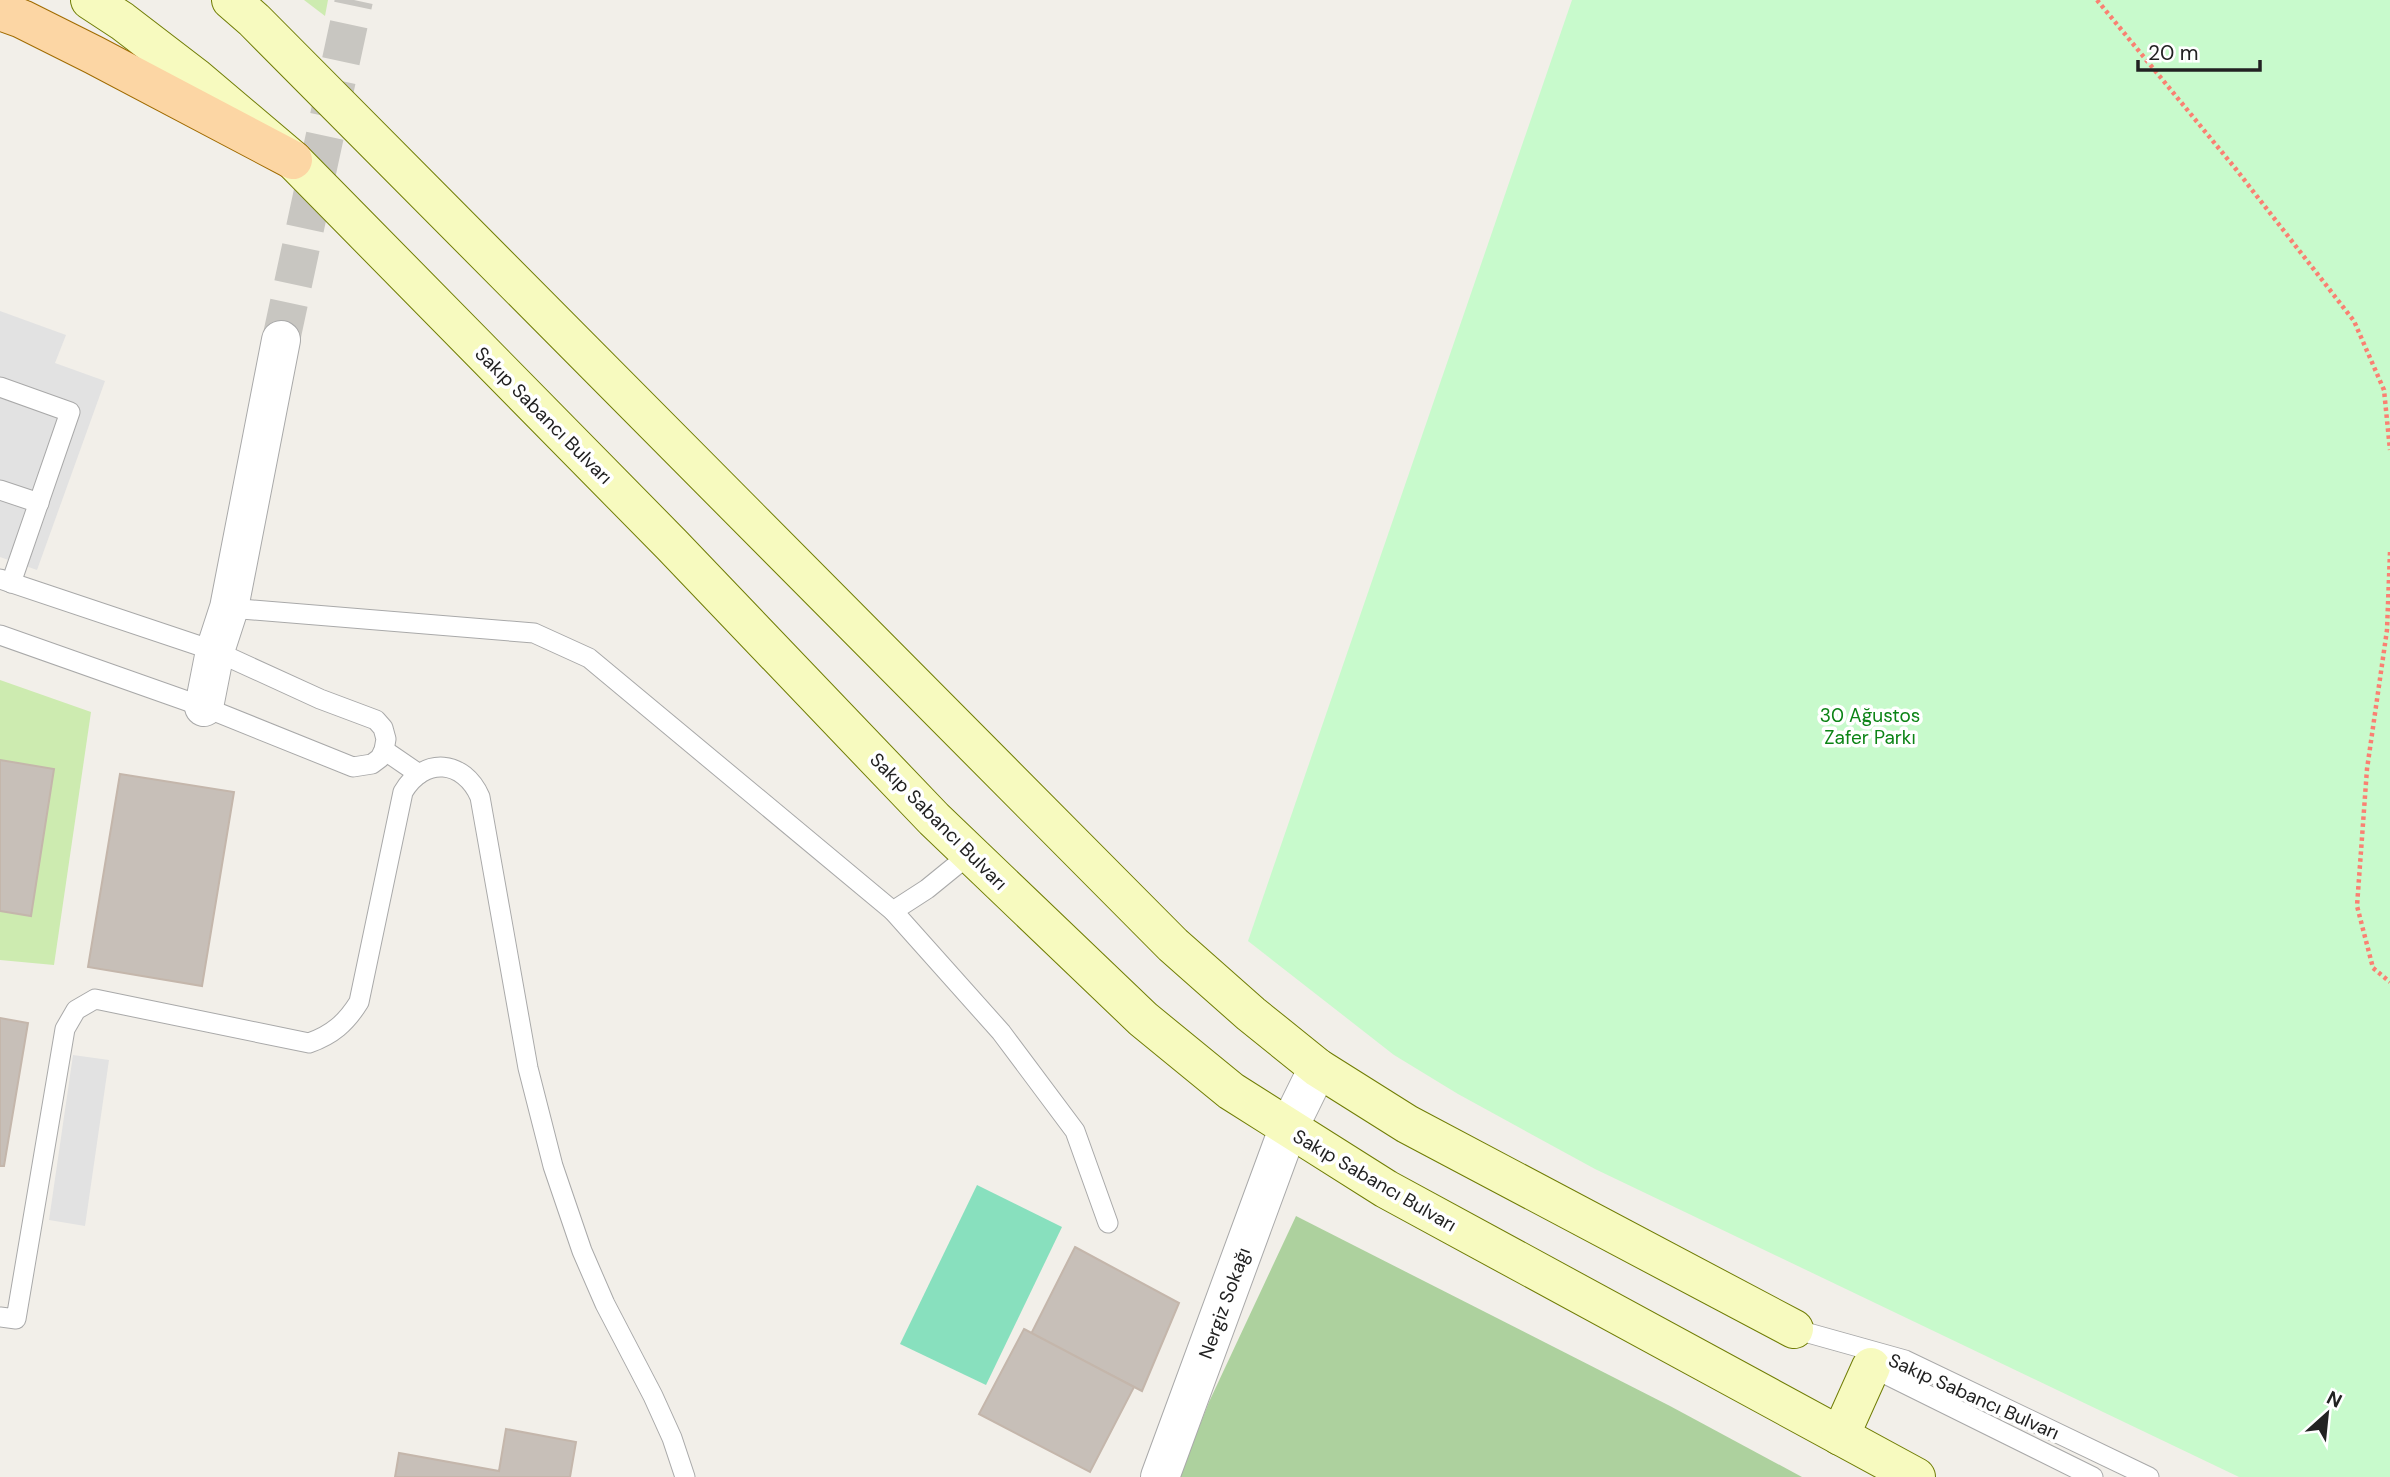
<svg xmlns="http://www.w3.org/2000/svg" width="2390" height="1477" font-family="'DM Sans',sans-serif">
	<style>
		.grass { fill: #cdebb0 }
		.forest { fill: #add19e }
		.park { fill: #c8facc }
		.pitch { fill: #88e0be }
		.parking { fill: #e2e2e2 }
		.building { fill: #c7bfb8; stroke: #c4b6ab; stroke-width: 2 }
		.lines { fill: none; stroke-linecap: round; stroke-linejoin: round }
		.street-tunnel { stroke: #c8c6c1; stroke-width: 38; stroke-dasharray: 38 19; stroke-linecap: butt }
		.lane-casing { stroke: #a9a9a9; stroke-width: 21 }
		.street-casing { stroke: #a9a9a9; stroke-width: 40 }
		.secondary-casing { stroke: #707d05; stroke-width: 40 }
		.primary-casing { stroke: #a06b00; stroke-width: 40 }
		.path { stroke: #fa8072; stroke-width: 4.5; stroke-dasharray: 3.5 3.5; stroke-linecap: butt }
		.lane { stroke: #fff; stroke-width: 19 }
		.street { stroke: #fff; stroke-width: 38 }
		.secondary { stroke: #f7fabf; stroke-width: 38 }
		.primary { stroke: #fcd6a4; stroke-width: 38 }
		.labels { text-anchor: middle; stroke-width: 7; stroke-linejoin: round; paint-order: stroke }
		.street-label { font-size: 19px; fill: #222; stroke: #fff }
		.park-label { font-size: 19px; fill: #0c8416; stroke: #fff }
	</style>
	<rect width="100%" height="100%" fill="#f2efe9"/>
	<!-- grass -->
	<g class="grass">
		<polygon points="304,0 328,0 325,16"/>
		<polygon points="0,680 91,712 54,965 0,960"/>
	</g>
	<!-- forest -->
	<polygon class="forest" points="1296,1216 1670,1406 1802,1477 1179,1477 1209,1402"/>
	<!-- park -->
	<polygon class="park" points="1572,0 2390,0 2390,1477 2239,1477 1595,1169 1458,1094 1394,1055 1248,941"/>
	<!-- pitch -->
	<polygon class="pitch" points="977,1185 1062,1227 986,1385 900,1344"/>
	<!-- parking -->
	<g class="parking">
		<polygon points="0,311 66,335 55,363 105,381 37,570 0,557"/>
		<polygon points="73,1055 109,1060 85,1226 49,1220"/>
	</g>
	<!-- building -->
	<g class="building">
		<polygon points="0,760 54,769 31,916 0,911"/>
		<polygon points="120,774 234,792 202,986 88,967"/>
		<polygon points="0,1018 28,1023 4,1166 0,1166"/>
		<polygon points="1075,1247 1179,1303 1142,1391 1031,1334"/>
		<polygon points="1024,1329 1134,1387 1090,1472 979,1414"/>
		<polygon points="506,1429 576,1442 570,1477 395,1477 399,1453 499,1471"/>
	</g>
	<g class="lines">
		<!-- street-tunnel -->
		<polyline class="street-tunnel" points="281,340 354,0"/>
		<defs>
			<g id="lane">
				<polyline points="0,387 70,412 11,583"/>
				<polyline points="0,490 39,503"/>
				<polyline points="0,579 215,651 320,699 376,720 383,728 386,739 384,750 380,758 372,764 353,767 204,707 0,635"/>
				<polyline points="229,608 534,633 589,658 893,911 927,889 970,854"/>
				<polyline points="384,750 419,774"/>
				<polyline points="893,911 1001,1032 1075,1131 1108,1223"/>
				<path d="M0 1317 16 1319 65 1029 76 1010 95 999 309 1043C332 1035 346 1023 359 1002L403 792C424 756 464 760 480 797L528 1068 553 1166 582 1251 605 1304 653 1396 672 1438 685 1477"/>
				<polyline points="1794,1329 1905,1360 2149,1477"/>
				<polyline points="1867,1365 2093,1477"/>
			</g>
			<g id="street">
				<polyline points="204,707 215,651 229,608 281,340"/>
				<polyline points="1160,1477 1288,1129 1318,1068"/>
			</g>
			<g id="secondary">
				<polyline points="90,0 122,21 195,77 293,160 672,545 934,819 1143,1019 1231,1091 1386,1189 1916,1477"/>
				<polyline points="231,0 254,20 1173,945 1251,1014 1318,1068 1407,1124 1794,1329"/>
				<polyline points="1840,1436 1871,1367"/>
			</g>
			<polyline id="primary" points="0,11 22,19 94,55 293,160"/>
		</defs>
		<!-- lane casing -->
		<use href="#lane" class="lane-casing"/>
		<!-- street casing -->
		<use href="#street" class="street-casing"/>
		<!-- secondary casing -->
		<use href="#secondary" class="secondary-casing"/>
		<!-- primary casing -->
		<use href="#primary" class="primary-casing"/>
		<!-- path -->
		<g class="path">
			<polyline points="2097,0 2235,168 2354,321 2384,390 2390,450"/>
			<polyline points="2390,552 2387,630 2367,769 2357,906 2373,968 2390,982"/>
		</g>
		<!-- lane -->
		<use href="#lane" class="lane"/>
		<!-- street -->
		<use href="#street" class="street"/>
		<!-- secondary -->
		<use href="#secondary" class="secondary"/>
		<!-- primary -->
		<use href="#primary" class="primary"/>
	</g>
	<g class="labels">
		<!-- street labels -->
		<g class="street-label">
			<text transform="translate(544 415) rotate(45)" y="7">Sakıp Sabancı Bulvarı</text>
			<text transform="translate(939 821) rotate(45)" y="7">Sakıp Sabancı Bulvarı</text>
			<text transform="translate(1375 1180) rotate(30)" y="7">Sakıp Sabancı Bulvarı</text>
			<text transform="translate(1224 1303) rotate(-70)" y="7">Nergiz Sokağı</text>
			<text transform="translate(1974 1396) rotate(24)" y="7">Sakıp Sabancı Bulvarı</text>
		</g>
		<!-- park labels -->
		<g class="park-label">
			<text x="1870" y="722">30 Ağustos<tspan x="1870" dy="22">Zafer Parkı</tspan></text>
		</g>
	</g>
	<!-- north arrow -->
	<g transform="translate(2327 1414) rotate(27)" stroke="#ffffff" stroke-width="5" paint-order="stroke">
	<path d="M0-5L12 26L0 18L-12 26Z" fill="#222222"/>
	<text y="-10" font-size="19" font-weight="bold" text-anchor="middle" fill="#222222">N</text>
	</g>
	<!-- scale -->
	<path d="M2138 60v10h122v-10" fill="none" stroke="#222222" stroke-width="3.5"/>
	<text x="2148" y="60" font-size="21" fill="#222222" stroke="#ffffff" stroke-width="5" paint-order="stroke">20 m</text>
</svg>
